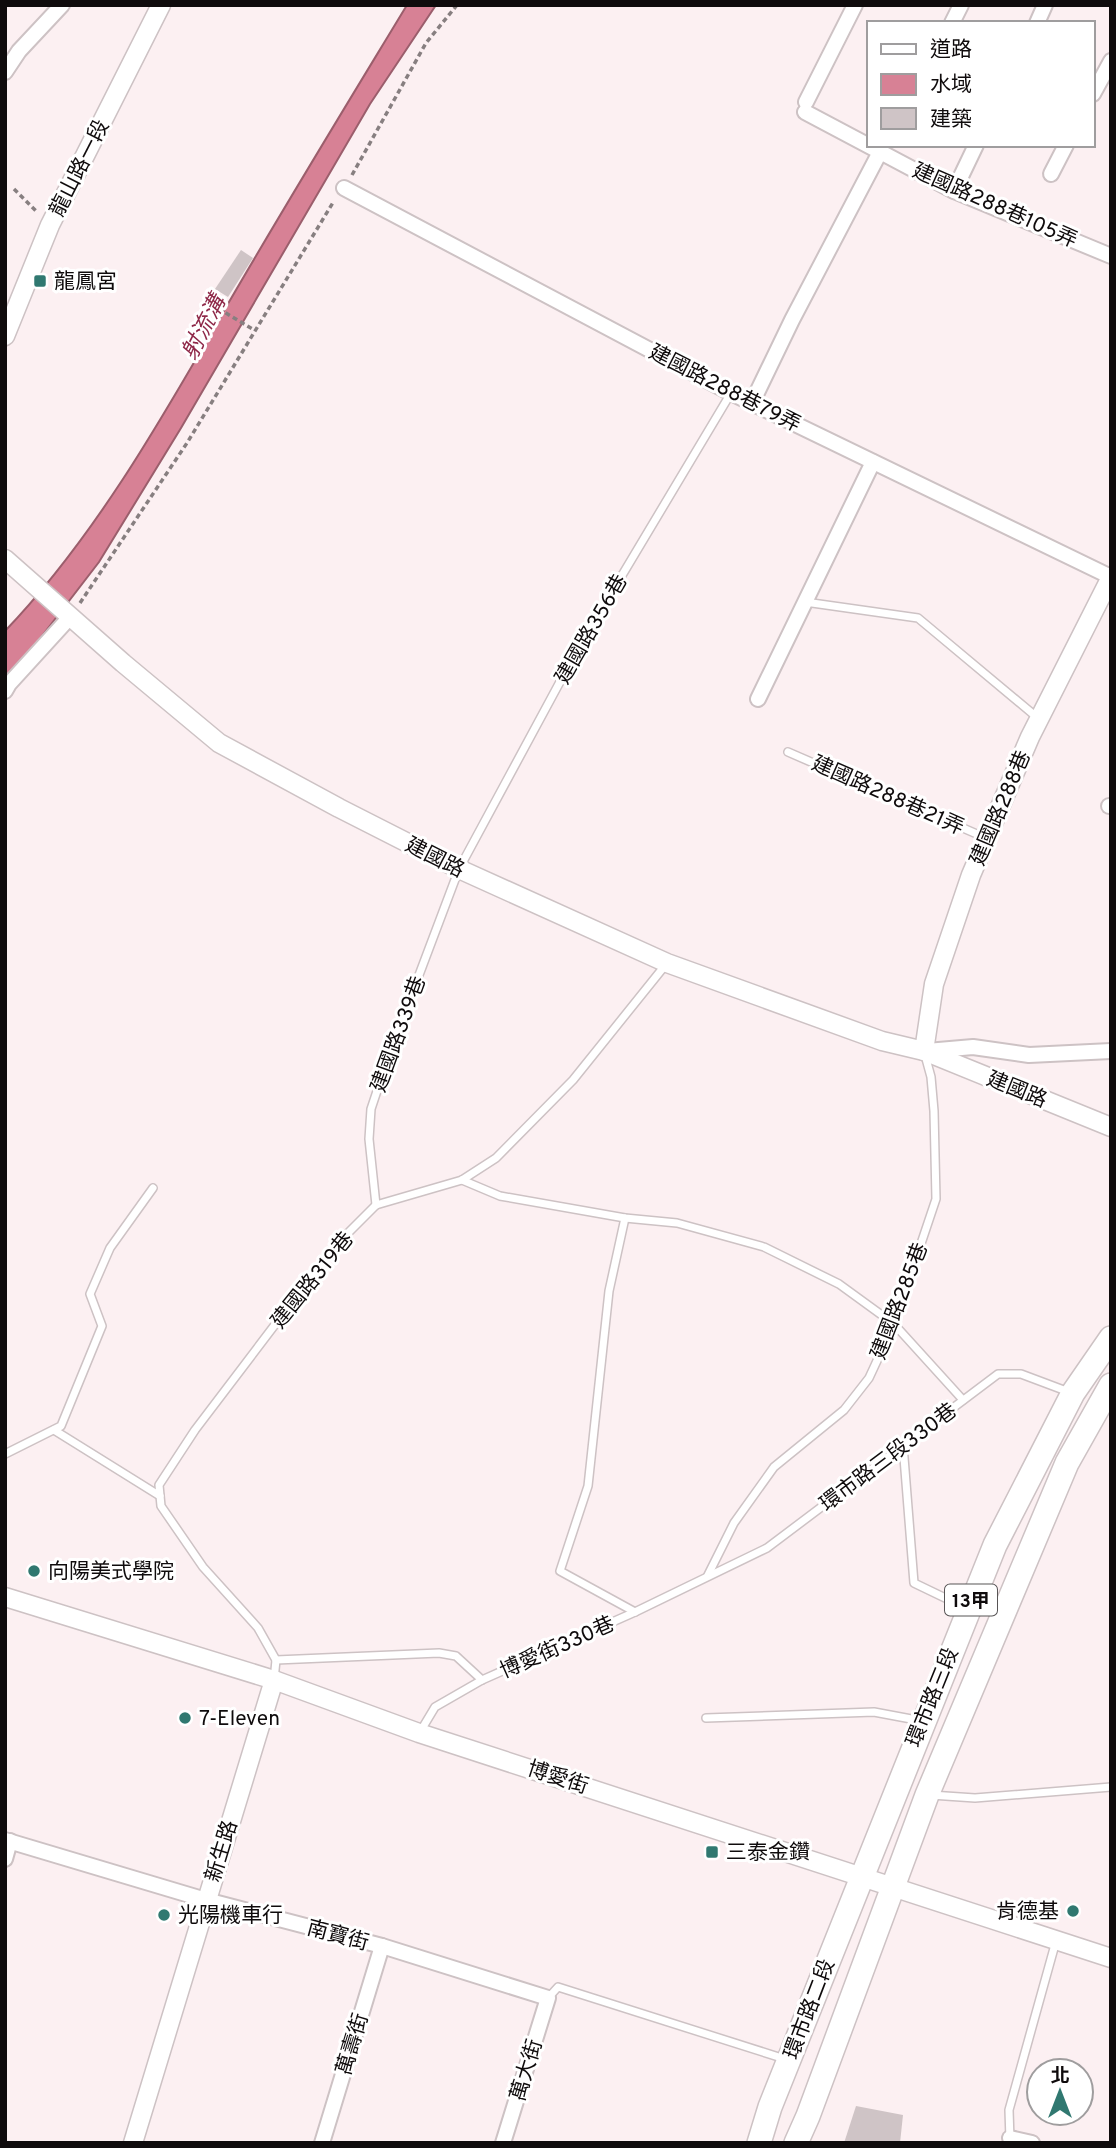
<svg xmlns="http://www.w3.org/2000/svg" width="1116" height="2148" font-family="Overpass,'Noto Sans TC',sans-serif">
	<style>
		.water { fill: #d78195; stroke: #9b5e6c; stroke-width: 2 }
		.building { fill: #cfc4c6 }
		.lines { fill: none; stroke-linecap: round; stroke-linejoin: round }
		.service-casing { stroke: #cdc2c4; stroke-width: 10 }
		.minor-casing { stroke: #cdc2c4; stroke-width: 18 }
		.tertiary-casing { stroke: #cdc2c4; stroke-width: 21 }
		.primary-casing { stroke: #cdc2c4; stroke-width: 26 }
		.path { stroke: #877f80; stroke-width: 3.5; stroke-dasharray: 5 3.5; stroke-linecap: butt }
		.service { stroke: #fff; stroke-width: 7 }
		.minor { stroke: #fff; stroke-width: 14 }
		.tertiary { stroke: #fff; stroke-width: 18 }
		.primary { stroke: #fff; stroke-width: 23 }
		.poi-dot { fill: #307870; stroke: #fff; stroke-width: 2.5 }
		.labels { text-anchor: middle; stroke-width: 6; stroke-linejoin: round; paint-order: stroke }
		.shield { fill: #fff; stroke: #575455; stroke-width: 2 }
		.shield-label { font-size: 19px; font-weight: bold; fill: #0f0b0c }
		.street-label { font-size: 21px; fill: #0f0b0c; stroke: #fff }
		.poi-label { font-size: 21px; fill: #0f0b0c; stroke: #fff; text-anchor: start }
		.water-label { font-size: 23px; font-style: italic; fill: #8f2949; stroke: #fff }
	</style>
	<rect width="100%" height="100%" fill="#fcf0f2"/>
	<!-- water -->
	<path class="water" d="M407 5H436L370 104 181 428 99 562 5 684V631C96 536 164 415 229 302 287 202 347 104 407 5Z"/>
	<!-- building -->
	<g class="building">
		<polygon points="241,250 253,258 228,297 215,289"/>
		<polygon points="856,2106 903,2115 900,2143 844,2143"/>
	</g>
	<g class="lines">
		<defs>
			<g id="service">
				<polyline points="805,602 918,618 1039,719"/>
				<polyline points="788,752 986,838"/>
				<polyline points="462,1180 500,1196 625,1218 677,1223 764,1247 839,1284 894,1324 963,1400"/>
				<polyline points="376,1205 369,1139 371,1109 390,1052 459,869 575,654 731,393"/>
				<polyline points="625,1218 609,1291 588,1486 560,1571 635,1612"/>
				<polyline points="54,1430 160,1496"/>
				<polyline points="903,1445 914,1583 966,1608"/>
				<polyline points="5,1454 61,1426 102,1326 90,1294 110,1248 153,1188"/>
				<polyline points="708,1575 734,1523 774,1467 844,1410 869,1378 894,1324 936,1199 934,1111 931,1077 925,1055"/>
				<polyline points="276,1660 439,1653 456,1656 482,1680"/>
				<polyline points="274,1680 276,1660 258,1628 203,1567 161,1506 159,1485 195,1430 334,1247 376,1205 462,1180 496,1158 573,1080 667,963"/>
				<polyline points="706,1718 874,1712 922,1721"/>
				<polyline points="420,1732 435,1707 482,1680 635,1612 767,1548 998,1374 1021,1374 1069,1392"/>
				<polyline points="931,1795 975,1798 1111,1787"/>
				<polyline points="548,1998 558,1987 785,2059"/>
				<polyline points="1010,2140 1009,2110 1056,1941"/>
			</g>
			<g id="minor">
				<polyline points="952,23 961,5"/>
				<polyline points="1037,23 1045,5"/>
				<polyline points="5,72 19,51 62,5"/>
				<polyline points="1093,94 1111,61"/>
				<polyline points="806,102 855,5"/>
				<polyline points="805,112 954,191 1111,256"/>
				<polyline points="1051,174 1066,145"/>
				<polyline points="344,188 731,393 1111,577"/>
				<polyline points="954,191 976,145"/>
				<polyline points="752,403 792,320 880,152"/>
				<polyline points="5,691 9,684 71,616"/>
				<polyline points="758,699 873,462"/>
				<polyline points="1109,806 1111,806"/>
				<polyline points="927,1051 973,1047 1029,1055 1111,1051"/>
				<polyline points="5,1840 206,1900 382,1946 548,1998 503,2143"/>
				<polyline points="5,1859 10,1841"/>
				<polyline points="1010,2138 1032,2143"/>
				<polyline points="322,2143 382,1946"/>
			</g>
			<g id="tertiary">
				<polyline points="5,336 50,225 161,5"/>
				<polyline points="5,559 123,663 219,743 339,808 459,869 667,963 882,1041 924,1051 1111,1127"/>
				<polyline points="924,1051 934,984 971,875 1030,737 1111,577"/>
				<polyline points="5,1597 274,1680 419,1733 1111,1958"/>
				<polyline points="133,2143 274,1680"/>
			</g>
			<g id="primary">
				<polyline points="759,2143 770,2107 995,1545 1073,1393 1111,1338"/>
				<polyline points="796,2143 808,2116 927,1795 1067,1463 1111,1385"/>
			</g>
		</defs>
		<!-- service casing -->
		<use href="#service" class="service-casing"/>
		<!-- minor casing -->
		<use href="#minor" class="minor-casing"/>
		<!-- tertiary casing -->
		<use href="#tertiary" class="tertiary-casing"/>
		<!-- primary casing -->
		<use href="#primary" class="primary-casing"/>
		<!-- path -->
		<g class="path">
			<polyline points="352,175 426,43 457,5"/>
			<polyline points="14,189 37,212"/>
			<polyline points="211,304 254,330"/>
			<polyline points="80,603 187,443 334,201"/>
		</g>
		<!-- service -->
		<use href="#service" class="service"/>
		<!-- minor -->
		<use href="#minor" class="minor"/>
		<!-- tertiary -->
		<use href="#tertiary" class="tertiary"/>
		<!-- primary -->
		<use href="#primary" class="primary"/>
	</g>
	<!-- markers -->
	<g class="poi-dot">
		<rect x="33" y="274" width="14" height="14" rx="3.5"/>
		<circle cx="34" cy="1571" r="7"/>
		<circle cx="185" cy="1718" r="7"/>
		<rect x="705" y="1845" width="14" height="14" rx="3.5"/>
		<circle cx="1073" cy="1911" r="7"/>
		<circle cx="164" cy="1915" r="7"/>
	</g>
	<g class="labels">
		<!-- shield labels -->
		<rect class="shield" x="945" y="1584.5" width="52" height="31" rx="5"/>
		<g class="shield-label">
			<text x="971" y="1607">13甲</text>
		</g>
		<!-- street labels -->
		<g class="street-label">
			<text transform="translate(79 168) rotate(-63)" y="7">龍山路一段</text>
			<text transform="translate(995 205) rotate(24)" y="7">建國路288巷105弄</text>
			<text transform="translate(725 388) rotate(27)" y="7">建國路288巷79弄</text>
			<text transform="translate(591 629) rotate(-60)" y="7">建國路356巷</text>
			<text transform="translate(888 795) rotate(24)" y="7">建國路288巷21弄</text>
			<text transform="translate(1000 808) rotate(-67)" y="7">建國路288巷</text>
			<text transform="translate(435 857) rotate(27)" y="7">建國路</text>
			<text transform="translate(398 1034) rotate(-70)" y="7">建國路339巷</text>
			<text transform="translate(1017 1089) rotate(22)" y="7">建國路</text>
			<text transform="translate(312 1280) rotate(-51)" y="7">建國路319巷</text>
			<text transform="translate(899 1301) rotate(-69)" y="7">建國路285巷</text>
			<text transform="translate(888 1457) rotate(-37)" y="7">環市路三段330巷</text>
			<text transform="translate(557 1647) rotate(-24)" y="7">博愛街330巷</text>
			<text transform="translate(932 1697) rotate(-68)" y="7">環市路三段</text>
			<text transform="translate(558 1777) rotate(18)" y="7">博愛街</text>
			<text transform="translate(221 1851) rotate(-73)" y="7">新生路</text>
			<text transform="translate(338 1935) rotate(15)" y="7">南寶街</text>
			<text transform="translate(809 2009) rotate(-69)" y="7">環市路二段</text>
			<text transform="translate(352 2044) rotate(-73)" y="7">萬壽街</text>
			<text transform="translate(526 2070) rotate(-73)" y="7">萬大街</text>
		</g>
		<!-- poi labels -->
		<g class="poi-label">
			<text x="54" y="288">龍鳳宮</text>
			<text x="48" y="1578">向陽美式學院</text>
			<text x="199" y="1725">7-Eleven</text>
			<text x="726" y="1859">三泰金鑽</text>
			<text x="1059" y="1918" text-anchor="end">肯德基</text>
			<text x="178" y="1922">光陽機車行</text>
		</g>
		<!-- water labels -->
		<g class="water-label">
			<text transform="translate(203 327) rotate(-63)" y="8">射流溝</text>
		</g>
	</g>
	<!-- border -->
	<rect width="1116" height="2148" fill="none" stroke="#0f0b0c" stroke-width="14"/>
	<!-- legend -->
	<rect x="867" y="21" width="228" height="126" fill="#ffffff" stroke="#9f9d9e" stroke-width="2"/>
	<rect x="881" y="44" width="35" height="10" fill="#ffffff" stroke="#9f9d9e" stroke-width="2"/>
	<text x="930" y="56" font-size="21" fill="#0f0b0c">道路</text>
	<rect x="881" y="74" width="35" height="21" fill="#d78195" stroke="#9f9d9e" stroke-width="2"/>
	<text x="930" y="91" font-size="21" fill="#0f0b0c">水域</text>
	<rect x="881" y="108" width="35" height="21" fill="#cfc4c6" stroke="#9f9d9e" stroke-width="2"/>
	<text x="930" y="126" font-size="21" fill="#0f0b0c">建築</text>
	<!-- north arrow -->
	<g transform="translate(1060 2092)"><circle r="33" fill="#ffffff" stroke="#9f9d9e" stroke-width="2"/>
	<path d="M0-5L12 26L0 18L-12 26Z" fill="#307870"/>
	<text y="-10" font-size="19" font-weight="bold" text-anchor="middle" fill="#0f0b0c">北</text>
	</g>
</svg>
